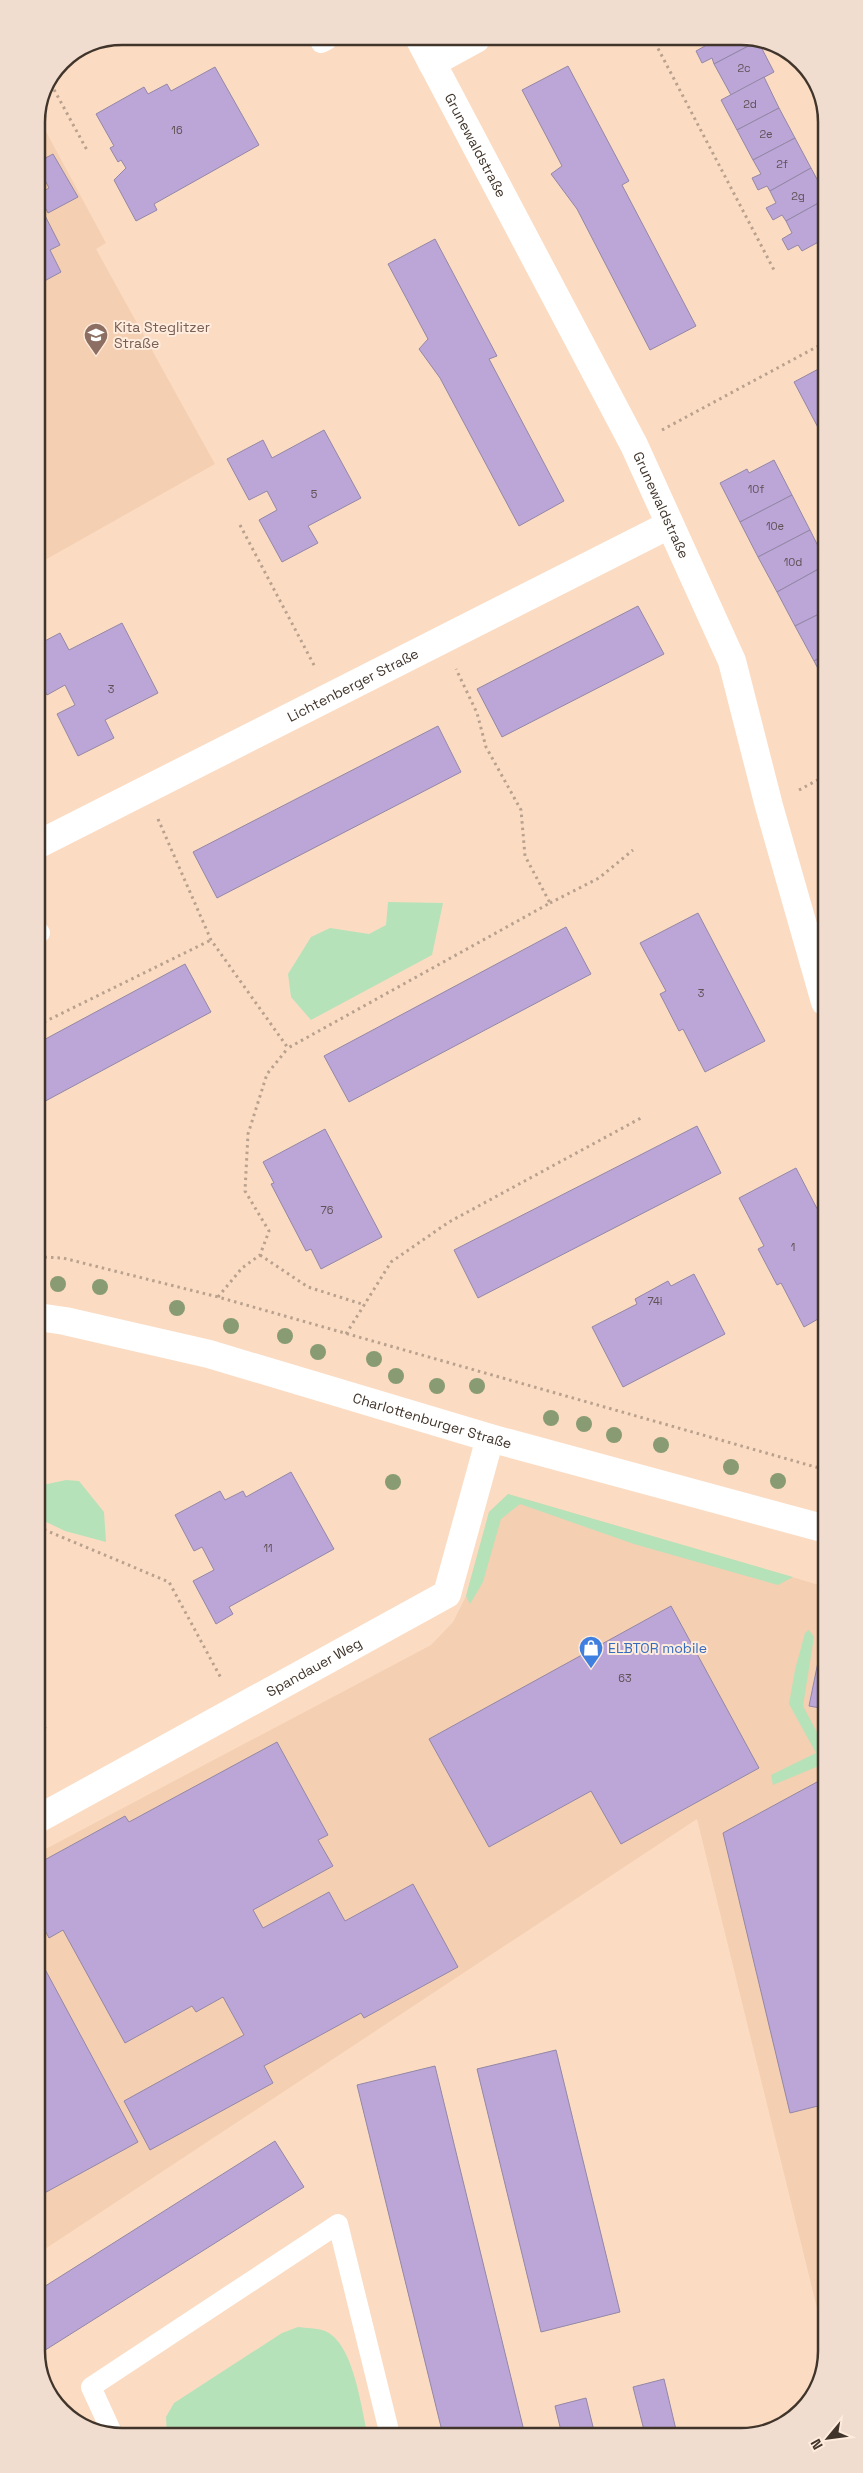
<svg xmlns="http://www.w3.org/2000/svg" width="863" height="2473" font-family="'Space Grotesk',sans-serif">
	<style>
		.built { fill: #f4cfb2 }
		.green { fill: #b6e2b9 }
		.building { fill: #bba6d7; stroke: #9487a6 }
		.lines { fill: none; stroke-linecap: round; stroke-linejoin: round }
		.path { stroke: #b9a18d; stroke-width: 3; stroke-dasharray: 2.5 4; stroke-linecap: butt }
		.lane { stroke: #fff; stroke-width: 20 }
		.street { stroke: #fff; stroke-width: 28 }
		.secondary { stroke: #fff; stroke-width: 28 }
		.tree { fill: #889b73 }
		.labels { text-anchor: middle; stroke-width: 4; stroke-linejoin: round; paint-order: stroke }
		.number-label { font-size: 11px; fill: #605156 }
		.street-label { font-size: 14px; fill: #41352b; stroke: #ffecdd }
		.education-label { font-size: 14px; fill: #785e54; stroke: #ffecdd; text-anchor: start }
		.shop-label { font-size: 14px; fill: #366cbe; stroke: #ffecdd; text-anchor: start }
		.rim { fill: none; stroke: #41352b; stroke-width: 2.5 }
	</style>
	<rect width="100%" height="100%" fill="#fbdcc3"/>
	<!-- built -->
	<g class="built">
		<polygon points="37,115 106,243 96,249 215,464 45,560 37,545"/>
		<polygon points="508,1494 826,1587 827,2349 697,1819 39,2253 38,1853 431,1645 453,1622 466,1596 489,1512"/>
	</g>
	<!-- green -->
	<g class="green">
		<polygon points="388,902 443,903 432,955 311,1020 291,997 288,974 311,937 330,928 369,934 386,925"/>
		<polygon points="66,1480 79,1481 104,1512 106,1542 65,1531 38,1518 38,1486"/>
		<polygon points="508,1494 793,1577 778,1585 634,1544 520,1504 501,1519 483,1582 470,1604 466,1596 489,1512"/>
		<polygon points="809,1630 814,1637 803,1706 826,1749 826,1763 773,1785 771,1775 816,1753 789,1704 795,1670 805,1633"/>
		<path d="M298 2327C306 2328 317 2328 325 2331 354 2343 361 2408 368 2436H167L166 2417 174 2403 282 2333Z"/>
	</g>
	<!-- building -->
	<g class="building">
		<polygon points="747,36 758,41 714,64 712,58 702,63 696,51 705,46 701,37"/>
		<polygon points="758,41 774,72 731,95 714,64"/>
		<polygon points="568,66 629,181 622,185 696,326 650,350 577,209 551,174 562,166 522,90"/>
		<polygon points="215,67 259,145 154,204 157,210 136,221 114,180 126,168 121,160 118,162 110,148 114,146 96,114 144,87 148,94 167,84 171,91"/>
		<polygon points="764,77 779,108 737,130 721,100"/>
		<polygon points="779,108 795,138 753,160 737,130"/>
		<polygon points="795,138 811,168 770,191 767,186 758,190 752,178 761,174 753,160"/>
		<polygon points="53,154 78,197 48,213 38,194 49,188 36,163"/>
		<polygon points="811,168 824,192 824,200 786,221 782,215 773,220 766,208 776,203 770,191"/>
		<polygon points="824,200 824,239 802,251 798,245 788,250 782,239 792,233 786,221"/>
		<polygon points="38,202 60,245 50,250 61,272 37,285"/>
		<polygon points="435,239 497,356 489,359 564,501 519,526 440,378 419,349 428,339 388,264"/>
		<polygon points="824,366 824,436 823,437 794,382"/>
		<polygon points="324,430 361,498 308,526 318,543 282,562 259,520 277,510 267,491 249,500 227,459 263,440 272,458"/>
		<polygon points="774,460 792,495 740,522 720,483 747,469 749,473"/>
		<polygon points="792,495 810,530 758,557 740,522"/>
		<polygon points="810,530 824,558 824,566 777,592 758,557"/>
		<polygon points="824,566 825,611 795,626 777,592"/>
		<polygon points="638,606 664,654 502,737 477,689"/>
		<polygon points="825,611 825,655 814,661 795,626"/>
		<polygon points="122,623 158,693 105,720 114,738 78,756 57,714 75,705 65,685 47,695 37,676 37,645 60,633 69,650"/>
		<polygon points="825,655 825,682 814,661"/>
		<polygon points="438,726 461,772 217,898 193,852"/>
		<polygon points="698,913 765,1041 705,1072 683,1029 679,1031 660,994 666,991 640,943"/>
		<polygon points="566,927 591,974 349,1102 324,1056"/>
		<polygon points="185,964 211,1012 38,1105 38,1043"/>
		<polygon points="697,1126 721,1173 478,1298 454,1250"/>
		<polygon points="325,1129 382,1237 321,1269 311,1249 306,1251 271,1184 274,1183 263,1162"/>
		<polygon points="796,1168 825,1224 825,1315 804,1327 781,1283 777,1285 758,1249 764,1246 739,1198"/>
		<polygon points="694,1274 725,1334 623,1387 592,1327 637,1304 635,1299 668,1281 671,1286"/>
		<polygon points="291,1472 334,1549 229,1607 233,1614 216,1624 193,1581 214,1570 202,1547 194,1551 175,1515 220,1491 225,1500 243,1491 246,1497"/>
		<polygon points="671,1606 759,1768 621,1844 591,1791 489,1847 429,1739"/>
		<polygon points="818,1662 826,1664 826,1709 809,1706"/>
		<polygon points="277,1742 328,1835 318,1840 333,1866 253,1910 263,1928 329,1892 345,1921 413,1884 458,1967 364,2018 361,2013 264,2066 273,2083 150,2150 124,2101 244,2035 223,1997 196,2012 192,2006 125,2043 63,1930 49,1938 39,1919 39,1863 125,1816 129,1822"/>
		<polygon points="817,1782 826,1783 826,2104 790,2113 723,1833"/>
		<polygon points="39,1958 138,2142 39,2196"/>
		<polygon points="556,2050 620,2312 541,2332 477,2069"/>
		<polygon points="435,2066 525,2435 443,2435 357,2085"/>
		<polygon points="275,2141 304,2187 39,2354 39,2290"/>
		<polygon points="664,2379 677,2434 645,2434 633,2387"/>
		<polygon points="586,2398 595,2435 562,2435 555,2406"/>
	</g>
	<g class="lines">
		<!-- path -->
		<g class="path">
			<polyline points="652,37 774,270"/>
			<polyline points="51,84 88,152"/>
			<polyline points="662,430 824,343"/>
			<polyline points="240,525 315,667"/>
			<polyline points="799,790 825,776"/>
			<polyline points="158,819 211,940 288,1048 550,903 525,856 521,810 486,747 477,713 456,669"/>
			<polyline points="550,903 599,878 633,850"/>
			<polyline points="38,1025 211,940"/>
			<polyline points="260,1255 308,1287 365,1305"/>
			<polyline points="38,1257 63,1258 218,1297 826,1470"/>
			<polyline points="218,1297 242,1268 260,1255 269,1231 245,1191 248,1134 267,1074 288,1048"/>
			<polyline points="346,1334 391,1262 449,1222 641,1118"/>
			<polyline points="38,1527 169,1582 222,1680"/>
			<polyline points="38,1731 49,1725"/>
		</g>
		<!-- lane -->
		<g class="lane">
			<polyline points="321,43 327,40"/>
			<polyline points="37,929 40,933"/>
			<polyline points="113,2435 91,2387 338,2224 390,2435"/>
		</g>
		<!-- street -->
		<g class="street">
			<path id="s1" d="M420 40 634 445 732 661 769 806 825 1002"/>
			<polyline points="432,63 476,39"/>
			<path id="s2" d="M37 845 669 525"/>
			<path id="s3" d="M38 1819 447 1594 490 1438"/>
		</g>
		<!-- secondary -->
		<path class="secondary" id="s4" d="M38 1317 65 1321 209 1354 490 1438 826 1529"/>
	</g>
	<!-- trees -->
	<g class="tree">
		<circle cx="58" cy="1284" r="8"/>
		<circle cx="100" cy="1287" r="8"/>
		<circle cx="177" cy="1308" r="8"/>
		<circle cx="231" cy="1326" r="8"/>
		<circle cx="285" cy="1336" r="8"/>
		<circle cx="318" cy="1352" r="8"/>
		<circle cx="374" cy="1359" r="8"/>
		<circle cx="396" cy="1376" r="8"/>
		<circle cx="437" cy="1386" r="8"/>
		<circle cx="477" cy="1386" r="8"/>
		<circle cx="551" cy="1418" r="8"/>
		<circle cx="584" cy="1424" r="8"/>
		<circle cx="614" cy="1435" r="8"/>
		<circle cx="661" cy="1445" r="8"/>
		<circle cx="731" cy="1467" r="8"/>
		<circle cx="778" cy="1481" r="8"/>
		<circle cx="393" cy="1482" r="8"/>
	</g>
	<!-- icons -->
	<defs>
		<symbol id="school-pin" viewBox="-11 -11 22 30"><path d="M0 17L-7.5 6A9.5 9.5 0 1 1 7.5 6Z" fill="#8d6e63" stroke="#ffecdd"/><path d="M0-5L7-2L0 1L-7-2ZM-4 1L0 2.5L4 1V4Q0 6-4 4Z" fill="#fff"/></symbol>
		<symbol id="shop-pin" viewBox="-11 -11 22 30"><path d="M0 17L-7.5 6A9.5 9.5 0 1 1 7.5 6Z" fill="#3f7fe0" stroke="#ffecdd"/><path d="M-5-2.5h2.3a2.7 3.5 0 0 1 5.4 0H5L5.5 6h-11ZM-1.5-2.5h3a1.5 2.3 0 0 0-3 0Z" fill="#fff"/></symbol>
	</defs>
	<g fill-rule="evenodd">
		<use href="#school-pin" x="82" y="321" width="28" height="38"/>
		<use href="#shop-pin" x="577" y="1634" width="28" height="38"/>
	</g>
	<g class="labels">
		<!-- number labels -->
		<g class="number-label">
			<text x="744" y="72">2c</text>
			<text x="750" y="108">2d</text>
			<text x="177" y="134">16</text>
			<text x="766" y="138">2e</text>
			<text x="782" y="168">2f</text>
			<text x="798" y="200">2g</text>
			<text x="756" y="493">10f</text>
			<text x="314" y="498">5</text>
			<text x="775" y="530">10e</text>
			<text x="793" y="566">10d</text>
			<text x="111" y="693">3</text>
			<text x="701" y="997">3</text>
			<text x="327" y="1214">76</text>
			<text x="793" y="1251">1</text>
			<text x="655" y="1305">74i</text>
			<text x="268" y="1552">11</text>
			<text x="625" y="1682">63</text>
		</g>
		<!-- street labels -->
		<g class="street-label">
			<text dy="5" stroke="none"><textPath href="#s1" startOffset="119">Grunewaldstraße</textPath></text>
			<text dy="5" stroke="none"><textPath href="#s1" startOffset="524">Grunewaldstraße</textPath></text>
			<text dy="5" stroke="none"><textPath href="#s2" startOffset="354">Lichtenberger Straße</textPath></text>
			<text dy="5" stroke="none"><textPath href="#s4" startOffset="408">Charlottenburger Straße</textPath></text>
			<text dy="5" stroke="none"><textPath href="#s3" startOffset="315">Spandauer Weg</textPath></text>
		</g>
		<!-- education labels -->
		<g class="education-label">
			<text x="114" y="332">Kita Steglitzer<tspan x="114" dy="16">Straße</tspan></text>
		</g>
		<!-- shop labels -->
		<g class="shop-label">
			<text x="608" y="1653">ELBTOR mobile</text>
		</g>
	</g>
	<!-- crop -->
	<path d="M0 0H863V2473H0ZM122 45H741A77 77 0 0 1 818 122V2351A77 77 0 0 1 741 2428H122A77 77 0 0 1 45 2351V122A77 77 0 0 1 122 45Z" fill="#f0ddcf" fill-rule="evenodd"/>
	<path class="rim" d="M122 45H741A77 77 0 0 1 818 122V2351A77 77 0 0 1 741 2428H122A77 77 0 0 1 45 2351V122A77 77 0 0 1 122 45Z"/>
	<!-- north arrow -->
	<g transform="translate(828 2438) rotate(241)" stroke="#ffecdd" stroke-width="4" paint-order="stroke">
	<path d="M0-4L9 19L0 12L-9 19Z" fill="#41352b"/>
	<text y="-8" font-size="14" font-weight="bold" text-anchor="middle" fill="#41352b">N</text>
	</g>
</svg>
